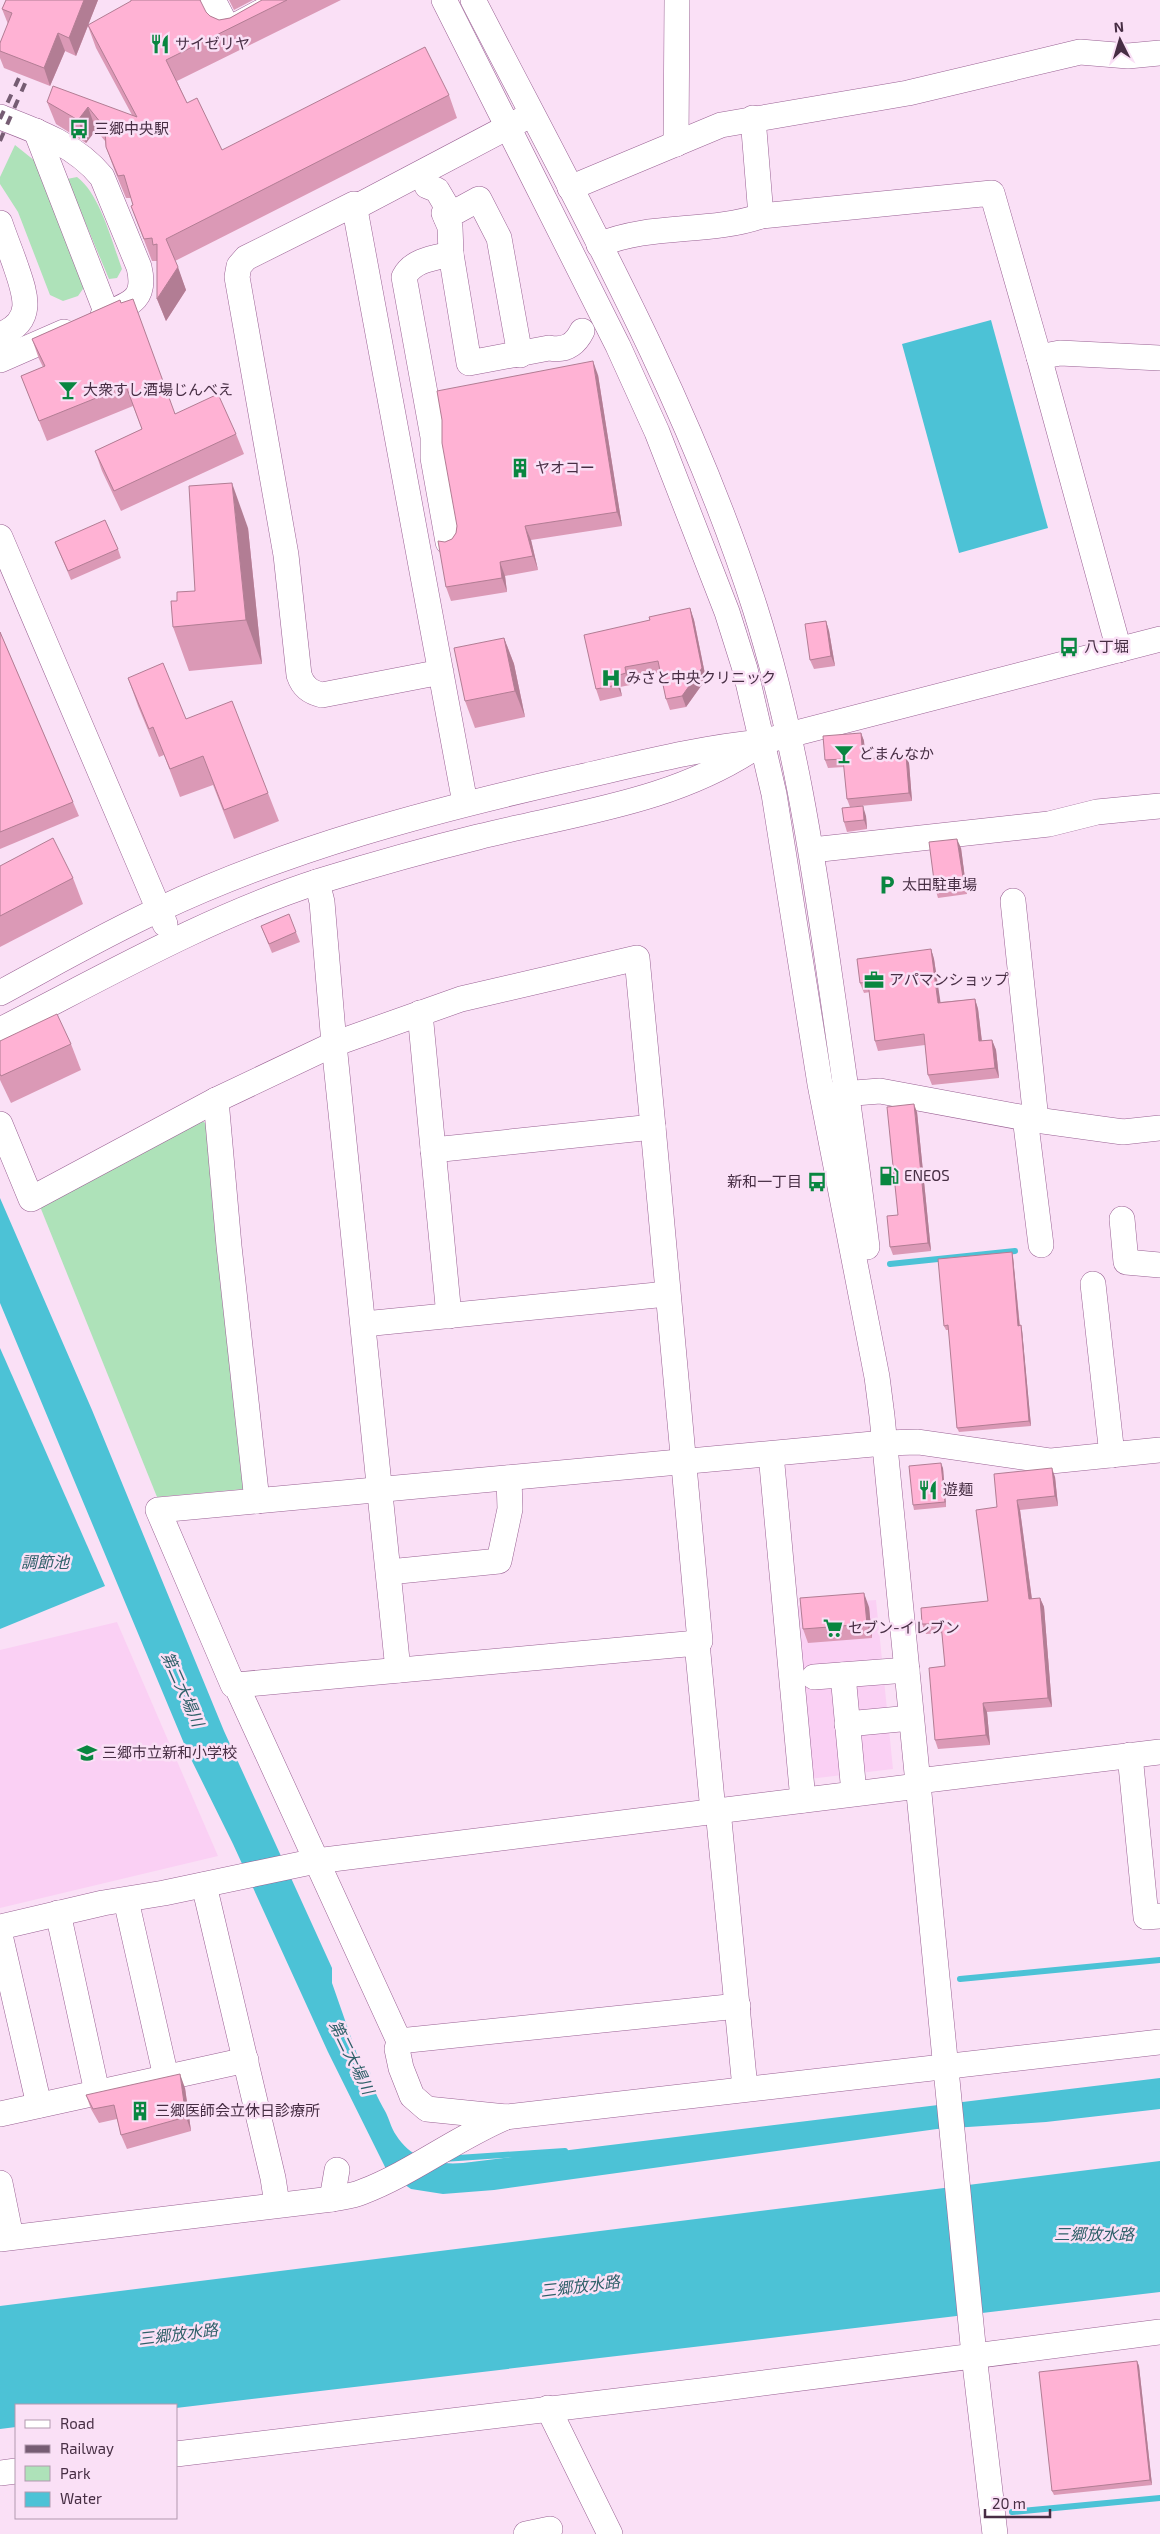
<svg xmlns="http://www.w3.org/2000/svg" width="1160" height="2534" font-family="'Exo 2','Noto Sans JP',sans-serif">
	<style>
		.built { fill: #fad0f4 }
		.green { fill: #aee2b9 }
		.water { fill: #4cc2d6 }
		.lines { fill: none; stroke-linecap: round; stroke-linejoin: round }
		.stream { stroke: #4cc2d6; stroke-width: 6 }
		.minor-casing { stroke: #996193; stroke-width: 26 }
		.minor { stroke: #fff; stroke-width: 25 }
		.rail { stroke: #765d73; stroke-width: 4; stroke-dasharray: 9 9; stroke-linecap: butt }
		.wall { fill: #db99b6 }
		.shaded-wall { fill: #b27d94 }
		.building { fill: #ffb2d4; stroke: #b27d94 }
		.labels { text-anchor: middle; stroke-width: 5; stroke-linejoin: round; paint-order: stroke }
		.poi-label { font-size: 15px; fill: #472e44; stroke: #fae0f6; text-anchor: start }
		.water-label { font-size: 16px; font-style: italic; fill: #2f6069; stroke: #fae0f6 }
	</style>
	<rect width="100%" height="100%" fill="#fae0f6"/>
	<!-- built -->
	<g class="built">
		<polygon points="876,1600 893,1769 809,1779 793,1606"/>
		<polygon points="117,1622 218,1856 0,1908 0,1650"/>
	</g>
	<!-- green -->
	<g class="green">
		<polygon points="15,145 35,161 85,286 78,296 63,301 50,295 18,212 0,184 0,177"/>
		<path d="M77 177C100 194 112 242 122 269L117 278 109 279 67 179Z"/>
		<polygon points="198,1119 209,1125 244,1489 157,1497 39,1204"/>
	</g>
	<!-- water -->
	<g class="water">
		<polygon points="991,320 1048,528 959,553 902,344"/>
		<path d="M0 1198 92 1410 224 1731 332 1968V1983L361 2066 370 2072C371 2086 378 2098 385 2111 389 2118 391 2128 396 2135 412 2160 436 2165 463 2163L1160 2078V2109L1046 2122 937 2129 494 2190 443 2194 411 2189 388 2173 328 2052 233 1844 188 1753 0 1303Z"/>
		<polygon points="0,1348 105,1586 0,1629"/>
		<polygon points="1160,2161 1160,2292 176,2408 176,2405 16,2405 16,2427 0,2429 0,2306"/>
	</g>
	<g class="lines">
		<!-- stream -->
		<g class="stream">
			<polyline points="890,1264 1015,1251"/>
			<polyline points="960,1979 1160,1960"/>
			<polyline points="443,2159 565,2151"/>
			<polyline points="1012,2512 1160,2498"/>
		</g>
		<defs>
			<g id="minor">
				<polyline points="213,0 227,27 231,28 283,0"/>
				<polyline points="444,0 618,346 657,432 727,612 745,669 774,794 820,1084 877,1377 882,1416 974,2355 995,2534"/>
				<path d="M473 0C575 198 687 395 755 608 793 728 812 852 830 978 843 1067 856 1157 867 1247"/>
				<path d="M0 117C37 131 76 145 102 177L139 267C147 300 130 304 103 315"/>
				<polyline points="753,118 761,216"/>
				<polyline points="36,131 107,314"/>
				<polyline points="676,144 677,0"/>
				<path d="M427 186 437 190 447 207 444 213 450 227 451 254 469 363 549 348C565 351 575 345 582 331"/>
				<polyline points="570,188 721,125 908,93 1080,52 1128,56 1160,53"/>
				<polyline points="354,208 521,120"/>
				<polyline points="446,217 479,199 499,238 520,355"/>
				<path d="M0 223C5 238 11 252 16 267 26 296 35 321 0 335"/>
				<path d="M599 245C650 223 709 234 761 216L992 193 1039 357"/>
				<polyline points="0,360 64,332"/>
				<polyline points="0,537 165,924"/>
				<path d="M448 542 433 458V437L404 277C413 260 433 258 451 254"/>
				<polyline points="1119,650 1039,357 1060,353 1160,358"/>
				<path d="M441 672 322 695C310 692 303 687 299 675L286 555 237 277 239 266 246 258 354 204 465 803"/>
				<polyline points="812,850 1049,824 1097,812 1160,806"/>
				<polyline points="317,882 322,902 334,1044 398,1670"/>
				<polyline points="1013,901 1036,1120"/>
				<path d="M0 993C52 965 104 935 158 910 289 848 430 811 571 779 634 765 698 748 762 742L1160 639"/>
				<polyline points="420,1013 449,1316"/>
				<path d="M0 1030C102 978 210 916 320 881 372 865 425 850 478 837 574 813 677 802 760 744"/>
				<polyline points="829,1095 880,1091 1036,1120 1123,1132 1160,1128"/>
				<polyline points="216,1100 229,1246 257,1501"/>
				<polyline points="1025,1117 1041,1245"/>
				<polyline points="0,1124 31,1199 216,1100 334,1044 461,999 637,958 653,1127 433,1150"/>
				<polyline points="653,1127 700,1641 697,1643"/>
				<polyline points="1122,1219 1126,1262 1160,1265"/>
				<polyline points="1093,1284 1112,1455"/>
				<polyline points="364,1324 667,1294"/>
				<polyline points="771,1454 803,1800"/>
				<polyline points="389,1572 499,1561 510,1509 509,1478"/>
				<polyline points="843,1675 854,1793"/>
				<polyline points="814,1677 907,1670"/>
				<polyline points="236,1685 697,1643 713,1811"/>
				<polyline points="847,1724 911,1718"/>
				<polyline points="1130,1755 1146,1917 1160,1916"/>
				<polyline points="718,1810 745,2088"/>
				<polyline points="204,1885 273,2178 277,2204"/>
				<polyline points="126,1900 166,2077"/>
				<polyline points="58,1913 97,2092"/>
				<polyline points="0,1927 103,1903 164,1893 316,1861 910,1787 926,1780 1160,1752"/>
				<polyline points="0,1935 39,2105"/>
				<polyline points="399,2041 738,2006"/>
				<polyline points="0,2114 246,2060"/>
				<polyline points="506,2117 427,2109 412,2096 401,2068 397,2049 399,2041 236,1685 233,1685 158,1510 884,1443 918,1442 1051,1461 1160,1450"/>
				<polyline points="0,2183 11,2237"/>
				<polyline points="332,2199 337,2170"/>
				<path d="M0 2239 332 2199C342 2197 353 2196 362 2192 412 2173 456 2138 506 2117L1160 2042"/>
				<polyline points="548,2408 610,2534"/>
				<polyline points="176,2454 717,2389 1160,2332"/>
				<polyline points="0,2473 16,2471"/>
				<polyline points="526,2534 550,2529"/>
			</g>
		</defs>
		<!-- minor casing -->
		<use href="#minor" class="minor-casing"/>
		<!-- minor -->
		<use href="#minor" class="minor"/>
		<!-- rail -->
		<g class="rail">
			<polyline points="0,119 24,67"/>
			<polyline points="0,141 33,65"/>
		</g>
	</g>
	<!-- wall -->
	<g class="wall">
		<polygon points="6,0 98,0 88,25 206,12 210,16 219,20 230,18 262,0 341,0 177,81 187,103 222,150 449,95 457,118 175,261 186,290 166,321 157,299 157,261 152,261 131,206 133,205 131,198 126,198 114,169 106,147 105,141 96,130 86,143 56,124 47,102 132,115 96,48 88,26 76,56 65,51 50,86 4,68 0,58 0,43 8,24 2,9"/>
		<polygon points="229,0 253,0 234,10"/>
		<polygon points="120,300 175,414 236,434 244,454 121,511 102,471 95,451 142,429 133,406 47,441 21,376 43,367 39,359 32,339"/>
		<polygon points="598,375 622,526 531,540 538,570 505,576 507,592 451,601 446,587 445,542 452,539 456,533 457,526"/>
		<polygon points="248,528 262,664 189,671 173,627 177,601 195,591"/>
		<polygon points="55,542 118,549 121,558 71,580"/>
		<polygon points="690,608 694,620 706,679 686,707 670,710 666,699 661,672 629,678 630,685 620,687 622,696 600,701 596,689 650,620"/>
		<polygon points="826,621 829,631 835,666 814,669 810,660"/>
		<polygon points="0,632 73,802 79,816 0,849"/>
		<polygon points="504,638 514,664 525,717 475,728 465,701"/>
		<polygon points="128,678 186,719 268,793 279,821 234,839 213,785 180,797 164,755 159,757 138,706"/>
		<polygon points="861,733 864,741 865,759 909,763 912,801 850,807 847,799 844,767 828,768 825,760"/>
		<polygon points="866,816 867,829 847,832 844,822"/>
		<polygon points="961,848 967,894 938,898 935,888"/>
		<polygon points="0,866 73,878 83,904 0,947"/>
		<polygon points="261,926 296,932 300,942 272,953"/>
		<polygon points="931,949 934,959 940,1002 975,999 978,1009 982,1041 992,1040 996,1050 999,1078 932,1085 928,1075 925,1045 878,1051 875,1041 870,992 864,993 860,983"/>
		<polygon points="0,1041 71,1044 81,1070 11,1103 0,1080"/>
		<polygon points="917,1112 931,1251 893,1255 890,1247 898,1215"/>
		<polygon points="1012,1252 1013,1257 1020,1326 1021,1325 1022,1330 1031,1426 959,1432 957,1428 949,1330 946,1330 944,1326"/>
		<polygon points="943,1468 946,1507 914,1510 913,1505"/>
		<polygon points="1055,1477 1058,1506 1020,1510 1032,1599 1040,1598 1044,1607 1052,1707 987,1712 990,1745 938,1749 935,1740 945,1666 942,1633 926,1634 922,1624 988,1601 997,1507"/>
		<polygon points="869,1607 872,1638 808,1643 803,1629"/>
		<polygon points="185,2088 191,2131 127,2149 121,2135 117,2119 99,2123 91,2109 86,2095"/>
		<polygon points="1137,2361 1139,2366 1152,2485 1054,2495 1052,2491"/>
	</g>
	<!-- shaded-wall -->
	<g class="shaded-wall">
		<polygon points="84,0 98,0 76,56 69,38"/>
		<polygon points="58,33 65,51 50,86 44,68"/>
		<polygon points="88,107 96,130 86,143 78,120"/>
		<polygon points="178,267 186,290 166,321 157,299"/>
		<polygon points="593,361 598,375 622,526 617,512"/>
		<polygon points="232,483 248,528 262,664 246,620"/>
		<polygon points="525,526 531,540 538,570 533,556"/>
		<polygon points="500,562 505,576 507,592 502,578"/>
		<polygon points="690,608 694,620 706,679 686,707 682,696"/>
		<polygon points="826,621 829,631 835,666 831,656"/>
		<polygon points="504,638 514,664 525,717 515,691"/>
		<polygon points="625,667 629,678 630,685 626,673"/>
		<polygon points="616,676 620,687 622,696 617,685"/>
		<polygon points="861,733 864,741 866,767 863,759"/>
		<polygon points="906,755 909,763 912,801 909,793"/>
		<polygon points="863,806 866,816 867,829 864,820"/>
		<polygon points="957,839 961,848 967,894 964,884"/>
		<polygon points="931,949 934,959 942,1012 938,1003"/>
		<polygon points="975,999 978,1009 983,1051 979,1041"/>
		<polygon points="992,1040 996,1050 999,1078 995,1068"/>
		<polygon points="914,1104 917,1112 931,1251 928,1243"/>
		<polygon points="1012,1252 1013,1257 1020,1330 1018,1326"/>
		<polygon points="1021,1325 1022,1330 1031,1426 1029,1421"/>
		<polygon points="941,1463 943,1468 946,1507 945,1502"/>
		<polygon points="1052,1468 1055,1477 1058,1506 1055,1496"/>
		<polygon points="1017,1500 1020,1510 1033,1608 1029,1599"/>
		<polygon points="864,1593 869,1607 872,1638 867,1624"/>
		<polygon points="1040,1598 1044,1607 1052,1707 1048,1698"/>
		<polygon points="983,1703 987,1712 990,1745 986,1735"/>
		<polygon points="180,2074 185,2088 191,2131 186,2117"/>
		<polygon points="1137,2361 1139,2366 1152,2485 1150,2480"/>
	</g>
	<!-- building -->
	<g class="building">
		<polygon points="6,0 84,0 69,38 58,33 44,68 0,51 0,43 12,13 2,9"/>
		<polygon points="131,0 200,0 206,12 210,16 219,20 230,18 262,0 287,0 166,60 187,103 197,98 222,150 425,47 449,95 166,239 178,267 157,299 157,244 153,245 152,238 144,239 131,206 133,205 124,175 118,176 106,147 105,128 88,107 78,120 47,102 53,86 137,117 88,25 131,1"/>
		<polygon points="133,299 175,414 218,394 236,434 114,491 95,451 142,429 126,386 39,421 21,376 45,366 32,339 120,300 121,303"/>
		<polygon points="593,361 617,512 525,526 533,556 500,562 502,578 446,587 438,541 445,542 452,539 456,533 457,526 442,443 442,420 437,391"/>
		<polygon points="232,483 246,620 173,627 171,601 177,601 177,592 195,591 189,486"/>
		<polygon points="105,520 118,549 68,571 55,542"/>
		<polygon points="690,608 702,668 682,696 666,699 658,661 625,667 626,673 616,676 617,685 596,689 584,635 650,620 649,617"/>
		<polygon points="826,621 831,656 810,660 805,624"/>
		<polygon points="0,632 73,802 0,832"/>
		<polygon points="504,638 515,691 465,701 454,648"/>
		<polygon points="163,663 186,719 232,701 268,793 224,810 203,756 170,769 153,727 149,729 128,678"/>
		<polygon points="861,733 863,759 906,755 909,793 847,799 843,759 825,760 823,736"/>
		<polygon points="863,806 864,820 844,822 842,808"/>
		<polygon points="53,838 73,878 0,916 0,866"/>
		<polygon points="957,839 964,884 935,888 929,842"/>
		<polygon points="289,914 296,932 269,944 261,926"/>
		<polygon points="931,949 938,1003 975,999 979,1041 992,1040 995,1068 928,1075 924,1034 875,1041 868,982 860,983 857,959"/>
		<polygon points="57,1014 71,1044 1,1076 0,1074 0,1041"/>
		<polygon points="914,1104 928,1243 890,1247 887,1216 898,1215 887,1107"/>
		<polygon points="1012,1252 1018,1326 1021,1325 1029,1421 957,1428 948,1325 944,1326 938,1259"/>
		<polygon points="941,1463 945,1502 913,1505 909,1466"/>
		<polygon points="1052,1468 1055,1496 1017,1500 1029,1599 1040,1598 1048,1698 983,1703 986,1735 935,1740 929,1668 945,1666 941,1624 922,1624 921,1608 988,1601 976,1510 997,1507 994,1474"/>
		<polygon points="864,1593 867,1624 803,1629 800,1598"/>
		<polygon points="180,2074 186,2117 121,2135 114,2105 93,2109 86,2095"/>
		<polygon points="1137,2361 1150,2480 1052,2491 1039,2372"/>
	</g>
	<!-- icons -->
	<defs>
		<symbol id="restaurant-bare" viewBox="-9 -9 18 18"><path d="M-5-6h1v4h1v-4h1v4h1v-4h1v5L-1.5 .5V6h-2V.5L-5-1ZM5-6V6H3V1.5H1.5Q1.5-4 5-6Z" fill="#098640" stroke="#fae0f6" stroke-width="2.5" paint-order="stroke"/></symbol>
		<symbol id="bus-bare" viewBox="-9 -9 18 18"><path d="M-5-6H5V4H4V6H2V4H-2V6H-4V4H-5ZM-3.5-4V0h7V-4ZM-3.5 1.2v1.5H-2V1.2ZM2 1.2v1.5H3.5V1.2Z" fill="#098640" stroke="#fae0f6" stroke-width="2.5" paint-order="stroke"/></symbol>
		<symbol id="bar-bare" viewBox="-9 -9 18 18"><path d="M-6-5H6L.8 .8V4.5H3.5V6h-7V4.5H-.8V.8Z" fill="#098640" stroke="#fae0f6" stroke-width="2.5" paint-order="stroke"/></symbol>
		<symbol id="building-bare" viewBox="-9 -9 18 18"><path d="M-4-6H4V6H1V3H-1V6H-4ZM-2.5-4.3h1.7v1.8h-1.7ZM.8-4.3h1.7v1.8H.8ZM-2.5-1h1.7V.8h-1.7ZM.8-1h1.7V.8H.8Z" fill="#098640" stroke="#fae0f6" stroke-width="2.5" paint-order="stroke"/></symbol>
		<symbol id="hospital-bare" viewBox="-9 -9 18 18"><path d="M-5-5h3v3.5h4V-5h3V5h-3V1.5h-4V5h-3Z" fill="#098640" stroke="#fae0f6" stroke-width="2.5" paint-order="stroke"/></symbol>
		<symbol id="parking-bare" viewBox="-9 -9 18 18"><path d="M-3.5-5.5H1a3.5 3.5 0 0 1 0 7H-1V5.5H-3.5ZM-1-3.4V-.6H.8a1.4 1.4 0 0 0 0-2.8Z" fill="#098640" stroke="#fae0f6" stroke-width="2.5" paint-order="stroke"/></symbol>
		<symbol id="office-bare" viewBox="-9 -9 18 18"><path d="M-6-3h4V-5.5h4V-3h4V5H-6ZM-1-4.5V-3h2v-1.5ZM-6 0V1H6V0Z" fill="#098640" stroke="#fae0f6" stroke-width="2.5" paint-order="stroke"/></symbol>
		<symbol id="fuel-bare" viewBox="-9 -9 18 18"><path d="M-5.5-6h7V0h2V4h1.3V-2.5L3-4.5l.8-.8L6-3V5H2.5V1h-1V6h-7ZM-4.2-4.7v3.2H.2V-4.7Z" fill="#098640" stroke="#fae0f6" stroke-width="2.5" paint-order="stroke"/></symbol>
		<symbol id="supermarket-bare" viewBox="-9 -9 18 18"><path d="M-6-5.5h2.5l.6 2H6L4.5 2H-2.5L-4.4-4H-6ZM-1.5 3.2a1.3 1.3 0 1 0 .1 0ZM3 3.2a1.3 1.3 0 1 0 .1 0Z" fill="#098640" stroke="#fae0f6" stroke-width="2.5" paint-order="stroke"/></symbol>
		<symbol id="school-bare" viewBox="-9 -9 18 18"><path d="M0-5L7-2L0 1L-7-2ZM-4 1L0 2.5L4 1V4Q0 6-4 4Z" fill="#098640" stroke="#fae0f6" stroke-width="2.5" paint-order="stroke"/></symbol>
	</defs>
	<g fill-rule="evenodd">
		<use href="#restaurant-bare" x="146" y="30" width="28" height="28"/>
		<use href="#bus-bare" x="65" y="115" width="28" height="28"/>
		<use href="#bar-bare" x="54" y="376" width="28" height="28"/>
		<use href="#building-bare" x="506" y="454" width="28" height="28"/>
		<use href="#bus-bare" x="1055" y="633" width="28" height="28"/>
		<use href="#hospital-bare" x="597" y="664" width="28" height="28"/>
		<use href="#bar-bare" x="830" y="740" width="28" height="28"/>
		<use href="#parking-bare" x="873" y="871" width="28" height="28"/>
		<use href="#office-bare" x="860" y="966" width="28" height="28"/>
		<use href="#fuel-bare" x="875" y="1162" width="28" height="28"/>
		<use href="#bus-bare" x="803" y="1168" width="28" height="28"/>
		<use href="#restaurant-bare" x="914" y="1476" width="28" height="28"/>
		<use href="#supermarket-bare" x="819" y="1614" width="28" height="28"/>
		<use href="#school-bare" x="73" y="1739" width="28" height="28"/>
		<use href="#building-bare" x="126" y="2097" width="28" height="28"/>
	</g>
	<g class="labels">
		<!-- poi labels -->
		<g class="poi-label">
			<text x="175" y="49">サイゼリヤ</text>
			<text x="94" y="134">三郷中央駅</text>
			<text x="83" y="395">大衆すし酒場じんべえ</text>
			<text x="535" y="473">ヤオコー</text>
			<text x="1084" y="652">八丁堀</text>
			<text x="626" y="683">みさと中央クリニック</text>
			<text x="859" y="759">どまんなか</text>
			<text x="902" y="890">太田駐車場</text>
			<text x="889" y="985">アパマンショップ</text>
			<text x="904" y="1181">ENEOS</text>
			<text x="802" y="1187" text-anchor="end">新和一丁目</text>
			<text x="943" y="1495">遊麺</text>
			<text x="848" y="1633">セブン-イレブン</text>
			<text x="102" y="1758">三郷市立新和小学校</text>
			<text x="155" y="2116">三郷医師会立休日診療所</text>
		</g>
		<!-- water labels -->
		<g class="water-label">
			<text x="45" y="1568">調節池</text>
			<text transform="translate(183 1689) rotate(66)" y="6">第二大場川</text>
			<text transform="translate(352 2057) rotate(64)" y="6">第二大場川</text>
			<text x="1094" y="2240">三郷放水路</text>
			<text transform="translate(580 2286) rotate(-7)" y="6">三郷放水路</text>
			<text transform="translate(178 2334) rotate(-7)" y="6">三郷放水路</text>
		</g>
	</g>
	<!-- legend -->
	<rect x="15" y="2404" width="162" height="115" fill="#fae0f6" stroke="#b299af"/>
	<rect x="25" y="2420" width="25" height="8" fill="#ffffff" stroke="#b299af"/>
	<text x="60" y="2429" font-size="15" fill="#472e44">Road</text>
	<rect x="25" y="2445" width="25" height="8" fill="#765d73" stroke="#b299af"/>
	<text x="60" y="2454" font-size="15" fill="#472e44">Railway</text>
	<rect x="25" y="2466" width="25" height="15" fill="#aee2b9" stroke="#b299af"/>
	<text x="60" y="2479" font-size="15" fill="#472e44">Park</text>
	<rect x="25" y="2492" width="25" height="15" fill="#4cc2d6" stroke="#b299af"/>
	<text x="60" y="2504" font-size="15" fill="#472e44">Water</text>
	<!-- north arrow -->
	<g transform="translate(1120 40) rotate(355)" stroke="#fae0f6" stroke-width="4" paint-order="stroke">
	<path d="M0-4L9 19L0 12L-9 19Z" fill="#472e44"/>
	<text y="-8" font-size="14" font-weight="bold" text-anchor="middle" fill="#472e44">N</text>
	</g>
	<!-- scale -->
	<path d="M985 2509v8h65v-8" fill="none" stroke="#472e44" stroke-width="2.5"/>
	<text x="992" y="2509" font-size="15" fill="#472e44" stroke="#fae0f6" stroke-width="4" paint-order="stroke">20 m</text>
</svg>
